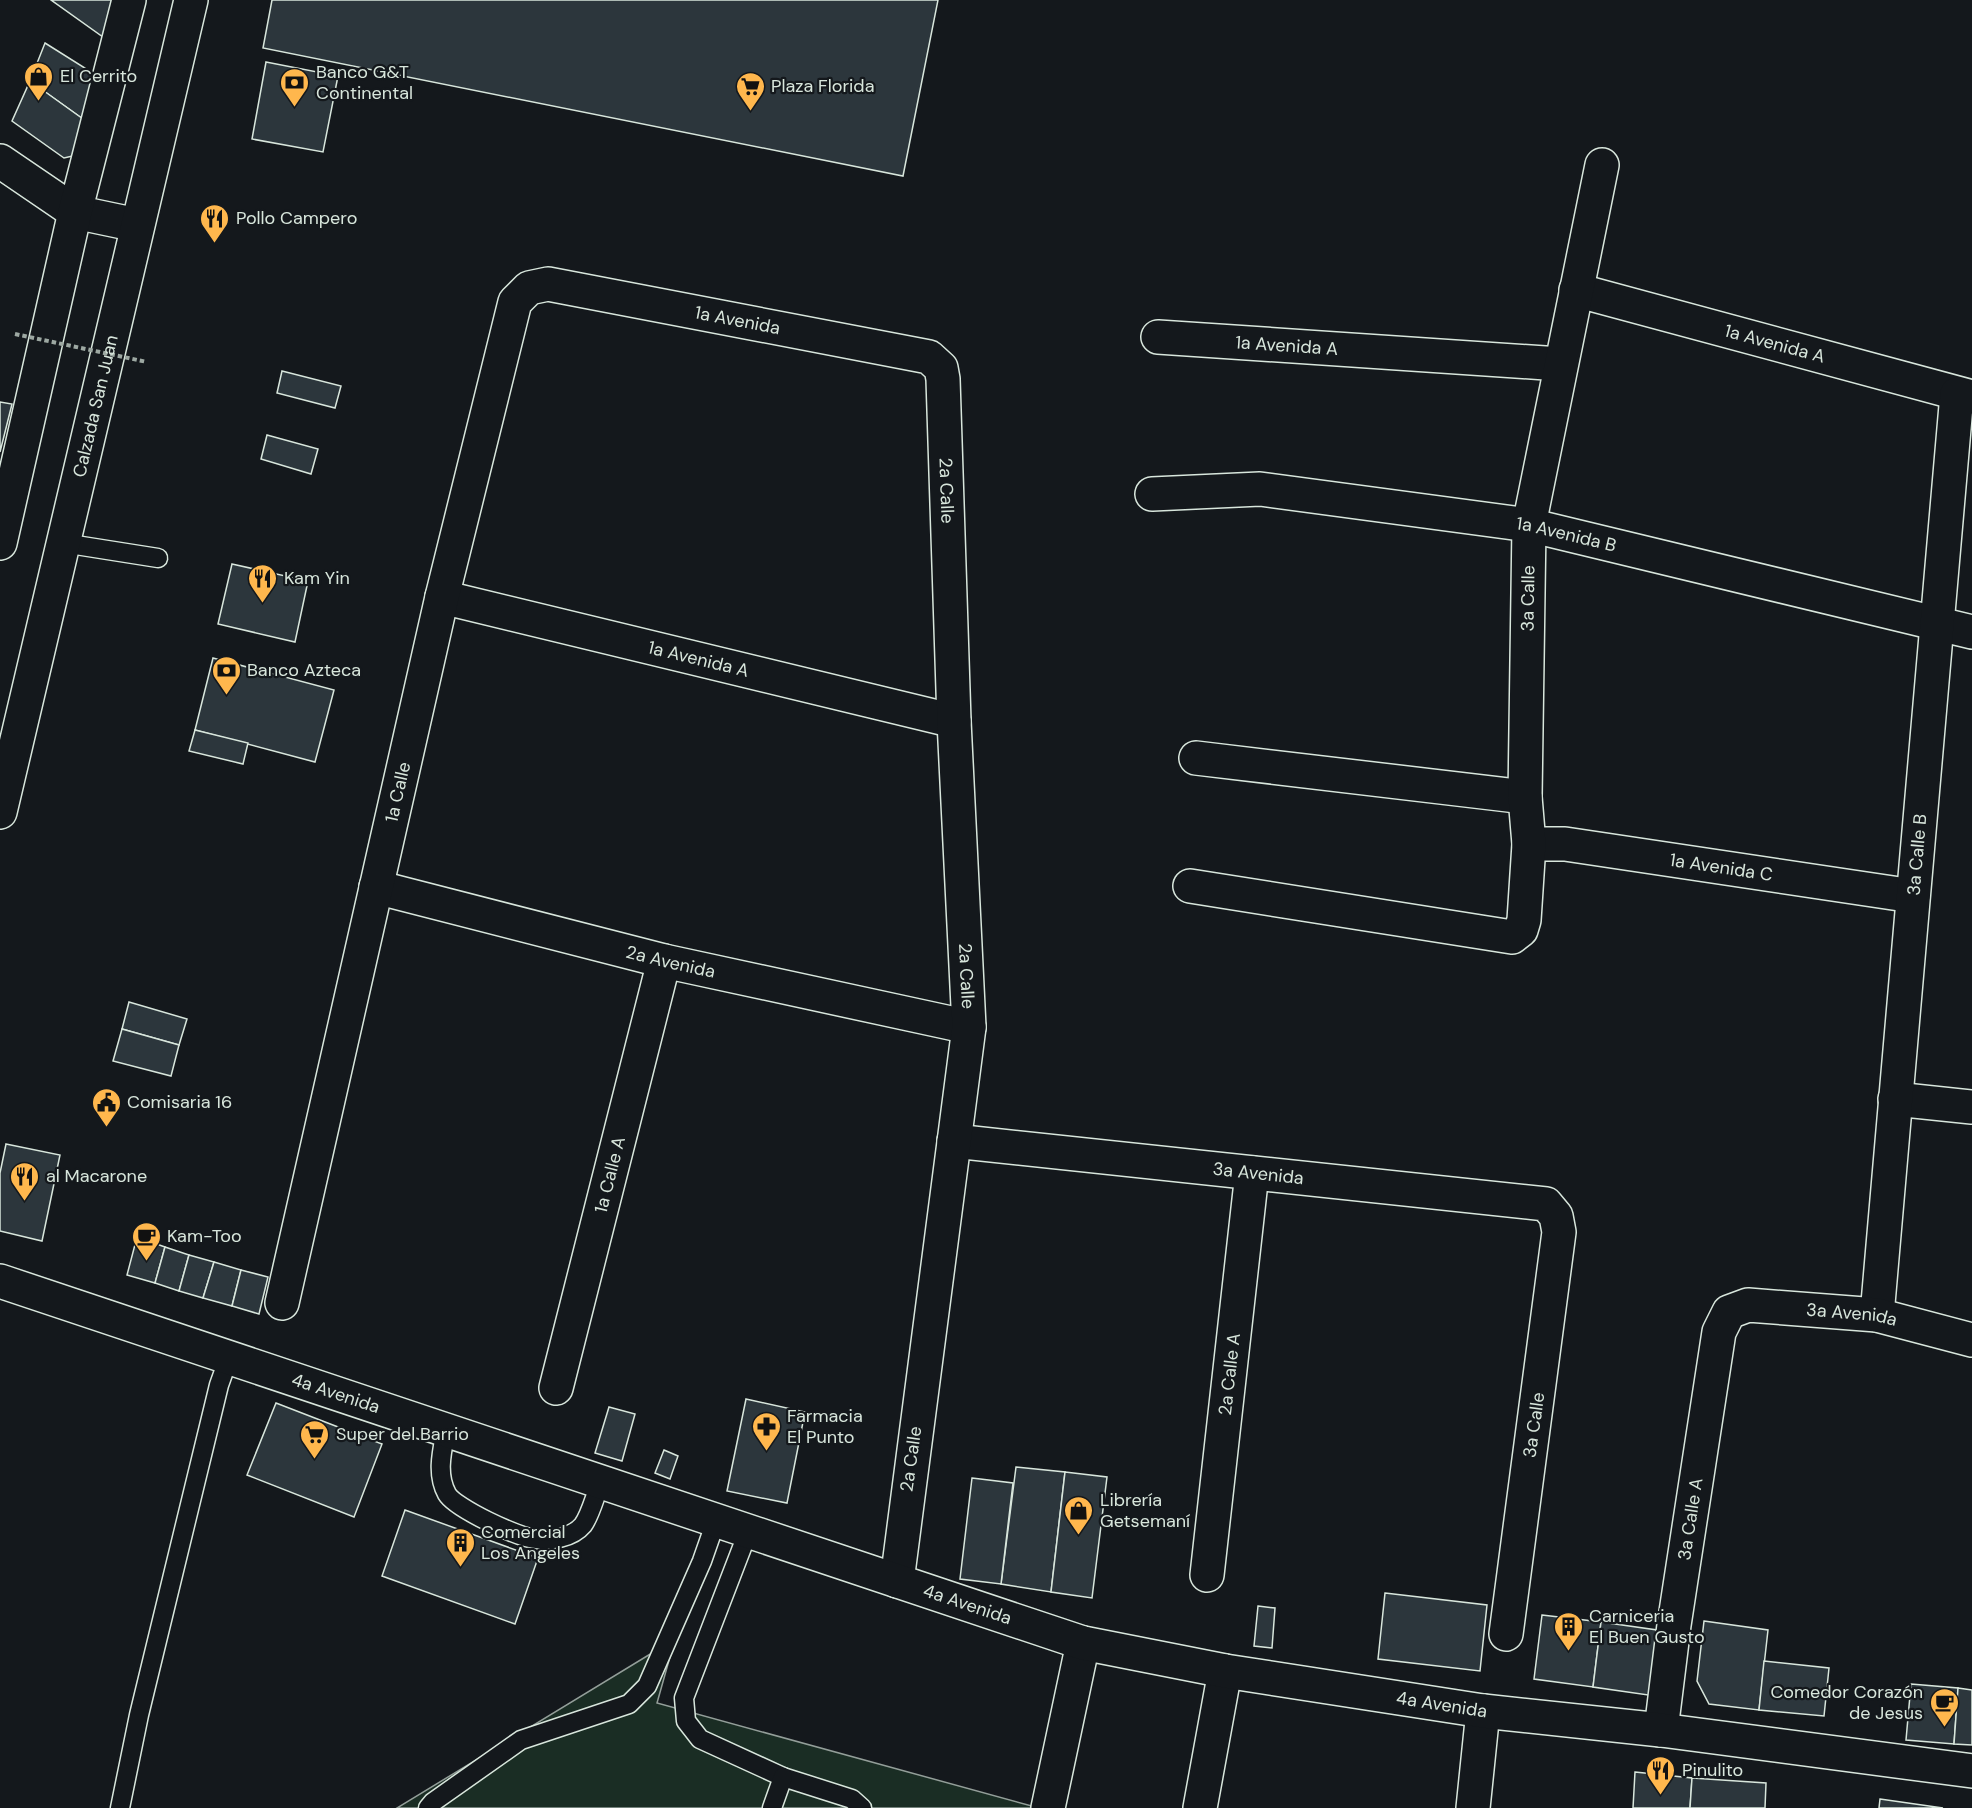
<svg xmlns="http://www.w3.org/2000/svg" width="1972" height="1808" font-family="'DM Sans',sans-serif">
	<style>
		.grass { fill: #1a2d24; stroke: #939e99; stroke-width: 1.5 }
		.building { fill: #2c363c; stroke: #d8e6dc; stroke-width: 1.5 }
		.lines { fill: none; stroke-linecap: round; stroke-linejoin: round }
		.service-casing { stroke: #d8e6dc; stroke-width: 21 }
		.minor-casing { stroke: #d8e6dc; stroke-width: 36 }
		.tertiary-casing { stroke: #d8e6dc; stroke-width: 36 }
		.primary-casing { stroke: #d8e6dc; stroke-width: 36 }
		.service { stroke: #14181c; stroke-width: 18 }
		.minor { stroke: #14181c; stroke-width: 33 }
		.tertiary { stroke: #14181c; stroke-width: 33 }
		.primary { stroke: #14181c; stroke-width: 33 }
		.path-bridge { stroke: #9da8a2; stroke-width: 4; stroke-dasharray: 4.5 3; stroke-linecap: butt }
		.labels { text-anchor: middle; stroke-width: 4.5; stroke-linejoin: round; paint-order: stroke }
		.poi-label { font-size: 18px; fill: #d8e6dc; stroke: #14181c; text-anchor: start }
		.street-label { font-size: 18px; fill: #d8e6dc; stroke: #14181c }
	</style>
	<rect width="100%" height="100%" fill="#14181c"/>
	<!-- grass -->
	<polygon class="grass" points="675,1639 657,1703 1039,1808 397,1808"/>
	<!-- building -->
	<g class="building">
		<polygon points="51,0 120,0 110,42"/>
		<polygon points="272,0 938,0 903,176 263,48"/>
		<polygon points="45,43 104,80 90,124 30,81"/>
		<polygon points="266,62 338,76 323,152 252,139"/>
		<polygon points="30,81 90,124 81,154 64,158 12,121"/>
		<polygon points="282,371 341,386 335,408 277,393"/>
		<polygon points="0,402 12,404 0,452"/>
		<polygon points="267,435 318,449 311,474 261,459"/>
		<polygon points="232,564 308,581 295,642 218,624"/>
		<polygon points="213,658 334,690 315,762 195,730"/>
		<polygon points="195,730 248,743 243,764 189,751"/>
		<polygon points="129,1002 187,1019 179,1045 122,1029"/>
		<polygon points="122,1029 179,1045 171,1076 113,1061"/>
		<polygon points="6,1144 60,1155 42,1241 0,1231 0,1173"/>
		<polygon points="137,1237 165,1247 155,1283 127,1275"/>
		<polygon points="165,1247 189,1255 179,1291 155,1283"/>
		<polygon points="189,1255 214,1262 203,1298 179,1291"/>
		<polygon points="214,1262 241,1270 232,1306 203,1298"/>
		<polygon points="241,1270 268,1277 259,1314 232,1306"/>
		<polygon points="746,1399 805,1412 787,1503 727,1491"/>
		<polygon points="276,1403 382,1444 354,1517 247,1475"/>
		<polygon points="609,1407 635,1414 622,1461 595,1453"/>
		<polygon points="664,1450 678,1456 670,1479 655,1473"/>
		<polygon points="1016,1467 1065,1472 1051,1592 1001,1584"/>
		<polygon points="1065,1472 1107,1477 1092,1598 1051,1592"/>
		<polygon points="972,1478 1013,1483 1001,1584 960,1579"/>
		<polygon points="405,1510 538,1558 515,1624 382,1576"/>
		<polygon points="1385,1593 1487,1605 1480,1671 1378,1659"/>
		<polygon points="1258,1606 1275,1608 1272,1648 1254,1646"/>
		<polygon points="1542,1615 1601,1622 1593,1687 1534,1679"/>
		<polygon points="1704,1621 1768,1630 1759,1710 1709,1704 1697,1681"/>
		<polygon points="1601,1622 1664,1631 1655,1696 1593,1687"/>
		<polygon points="1764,1661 1829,1668 1824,1716 1759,1710"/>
		<polygon points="1911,1684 1958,1688 1954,1744 1906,1740"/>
		<polygon points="1958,1688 1972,1690 1972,1745 1954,1744"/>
		<polygon points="1635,1772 1692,1778 1690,1808 1633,1808"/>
		<polygon points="1692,1778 1766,1783 1765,1808 1690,1808"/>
		<polygon points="1880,1799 1943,1808 1879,1808"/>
	</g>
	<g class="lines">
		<defs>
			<g id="service">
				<polyline points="63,543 158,558"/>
				<path d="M446 1430C442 1451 436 1474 447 1494 455 1508 519 1538 536 1539 551 1541 572 1538 583 1525 591 1514 595 1495 601 1482"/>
				<polyline points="748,1532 684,1698 686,1721 700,1739 783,1777 852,1799 862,1808"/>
				<polyline points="120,1808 139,1715 219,1385 229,1357"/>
				<polyline points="428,1808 433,1802 521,1740 629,1704 647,1686 702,1561 716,1521"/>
				<polyline points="772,1808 783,1777"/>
			</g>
			<g id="minor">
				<polyline points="0,161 75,212 137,225"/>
				<path id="s1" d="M1576 290 1972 397"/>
				<path id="s2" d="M1158 337 1560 364"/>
				<path id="s3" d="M1152 494 1260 489 1529 525 1972 632"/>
				<path id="s4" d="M442 597 954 721"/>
				<polyline points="1196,758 1525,797"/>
				<path id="s5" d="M1529 844H1565L1913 896"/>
				<path id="s6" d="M1190 886 1512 937 1521 930 1524 920 1529 844 1525 797 1529 525 1602 165"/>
				<path id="s7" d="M376 887 664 961 969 1027"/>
				<polyline points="1895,1099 1972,1107"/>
				<path id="s8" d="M954 1141 1546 1204 1556 1216 1559 1232 1506 1634"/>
				<path id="s9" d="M282 1303 442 597 515 302 529 288 548 284 929 357 941 368 943 379 954 721 969 1027 897 1581"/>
				<path id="s10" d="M1877 1315 1957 394"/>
				<path id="s11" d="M556 1388 664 961"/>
				<path id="s12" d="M1207 1575 1252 1173"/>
				<path id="s13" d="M1661 1730 1674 1625 1719 1332 1729 1312 1748 1305 1877 1315 1972 1340"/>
				<polyline points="1048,1808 1083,1643"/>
				<polyline points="1200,1808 1225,1671"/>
				<polyline points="1473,1808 1483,1711"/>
			</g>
			<g id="tertiary">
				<path id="s14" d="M0 1281 1083 1643 1225 1671 1483 1711 1661 1730 1972 1771"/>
			</g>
			<g id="primary">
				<polyline points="0,543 75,212 129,0"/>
				<path id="s15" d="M0 812 191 0"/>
			</g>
		</defs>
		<!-- service casing -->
		<use href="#service" class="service-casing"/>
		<!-- minor casing -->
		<use href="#minor" class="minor-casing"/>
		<!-- tertiary casing -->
		<use href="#tertiary" class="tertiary-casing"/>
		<!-- primary casing -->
		<use href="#primary" class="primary-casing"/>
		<!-- service -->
		<use href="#service" class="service"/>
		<!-- minor -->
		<use href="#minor" class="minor"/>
		<!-- tertiary -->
		<use href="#tertiary" class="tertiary"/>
		<!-- primary -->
		<use href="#primary" class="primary"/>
		<!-- path-bridge -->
		<polyline class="path-bridge" points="15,334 147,362"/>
	</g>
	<!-- icons -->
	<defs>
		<symbol id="shop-pin" viewBox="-11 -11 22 30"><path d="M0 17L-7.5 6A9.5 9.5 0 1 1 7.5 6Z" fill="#ffb74d" stroke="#14181c"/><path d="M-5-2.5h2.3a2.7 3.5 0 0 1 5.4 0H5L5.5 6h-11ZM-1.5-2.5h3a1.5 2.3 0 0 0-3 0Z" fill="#111"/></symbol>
		<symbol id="bank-pin" viewBox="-11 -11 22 30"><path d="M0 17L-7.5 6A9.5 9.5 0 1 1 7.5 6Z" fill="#ffb74d" stroke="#14181c"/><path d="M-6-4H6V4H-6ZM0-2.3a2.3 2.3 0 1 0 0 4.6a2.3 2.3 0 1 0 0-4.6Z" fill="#111"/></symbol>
		<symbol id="supermarket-pin" viewBox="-11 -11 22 30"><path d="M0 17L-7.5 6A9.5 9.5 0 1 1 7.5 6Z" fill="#ffb74d" stroke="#14181c"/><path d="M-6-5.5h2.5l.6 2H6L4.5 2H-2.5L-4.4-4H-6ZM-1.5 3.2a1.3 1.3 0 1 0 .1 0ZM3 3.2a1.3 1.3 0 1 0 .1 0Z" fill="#111"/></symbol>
		<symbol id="restaurant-pin" viewBox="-11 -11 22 30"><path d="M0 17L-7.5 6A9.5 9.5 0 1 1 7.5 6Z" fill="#ffb74d" stroke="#14181c"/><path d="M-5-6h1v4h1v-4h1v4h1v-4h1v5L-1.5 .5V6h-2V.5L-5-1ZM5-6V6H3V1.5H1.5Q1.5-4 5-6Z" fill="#111"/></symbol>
		<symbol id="civic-pin" viewBox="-11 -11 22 30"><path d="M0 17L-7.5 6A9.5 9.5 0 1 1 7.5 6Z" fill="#ffb74d" stroke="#14181c"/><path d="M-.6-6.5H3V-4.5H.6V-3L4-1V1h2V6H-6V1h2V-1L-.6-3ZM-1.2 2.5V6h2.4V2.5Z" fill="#111"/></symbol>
		<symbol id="cafe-pin" viewBox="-11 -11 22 30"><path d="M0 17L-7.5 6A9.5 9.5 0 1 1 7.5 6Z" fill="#ffb74d" stroke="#14181c"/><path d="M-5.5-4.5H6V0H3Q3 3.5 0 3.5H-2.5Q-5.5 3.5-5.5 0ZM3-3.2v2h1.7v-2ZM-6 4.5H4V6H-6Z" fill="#111"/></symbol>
		<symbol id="pharmacy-pin" viewBox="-11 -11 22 30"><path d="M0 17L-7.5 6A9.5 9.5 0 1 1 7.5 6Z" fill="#ffb74d" stroke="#14181c"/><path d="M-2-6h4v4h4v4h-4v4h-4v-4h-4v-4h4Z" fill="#111"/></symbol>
		<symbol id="building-pin" viewBox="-11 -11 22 30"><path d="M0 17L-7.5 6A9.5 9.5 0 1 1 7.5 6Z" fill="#ffb74d" stroke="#14181c"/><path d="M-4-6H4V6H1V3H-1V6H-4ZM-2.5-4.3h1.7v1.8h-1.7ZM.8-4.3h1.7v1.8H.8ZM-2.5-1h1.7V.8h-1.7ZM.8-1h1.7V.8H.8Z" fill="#111"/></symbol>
	</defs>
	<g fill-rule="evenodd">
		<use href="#shop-pin" x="22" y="60" width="33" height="45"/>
		<use href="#bank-pin" x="278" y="66" width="33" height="45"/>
		<use href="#supermarket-pin" x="734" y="70" width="33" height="45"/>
		<use href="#restaurant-pin" x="198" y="202" width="33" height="45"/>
		<use href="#restaurant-pin" x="246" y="562" width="33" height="45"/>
		<use href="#bank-pin" x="210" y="654" width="33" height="45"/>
		<use href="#civic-pin" x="90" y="1086" width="33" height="45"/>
		<use href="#restaurant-pin" x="8" y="1160" width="33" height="45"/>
		<use href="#cafe-pin" x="130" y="1220" width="33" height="45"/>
		<use href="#pharmacy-pin" x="750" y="1410" width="33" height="45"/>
		<use href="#supermarket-pin" x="298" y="1418" width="33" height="45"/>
		<use href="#shop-pin" x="1062" y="1494" width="33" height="45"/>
		<use href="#building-pin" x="444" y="1526" width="33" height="45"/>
		<use href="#building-pin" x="1552" y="1610" width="33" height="45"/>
		<use href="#cafe-pin" x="1928" y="1686" width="33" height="45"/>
		<use href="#restaurant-pin" x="1644" y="1754" width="33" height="45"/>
	</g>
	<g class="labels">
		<!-- poi labels -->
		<g class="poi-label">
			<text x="316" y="78">Banco G&amp;T<tspan x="316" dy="21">Continental</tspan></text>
			<text x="60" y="82">El Cerrito</text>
			<text x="771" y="92">Plaza Florida</text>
			<text x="236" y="224">Pollo Campero</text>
			<text x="284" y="584">Kam Yin</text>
			<text x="247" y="676">Banco Azteca</text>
			<text x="127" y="1108">Comisaria 16</text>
			<text x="46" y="1182">al Macarone</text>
			<text x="167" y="1242">Kam-Too</text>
			<text x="787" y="1422">Farmacia<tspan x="787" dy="21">El Punto</tspan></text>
			<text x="336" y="1440">Super del Barrio</text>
			<text x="1100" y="1506">Librería<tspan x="1100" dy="21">Getsemaní</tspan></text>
			<text x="481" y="1538">Comercial<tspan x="481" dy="21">Los Angeles</tspan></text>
			<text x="1589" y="1622">Carniceria<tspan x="1589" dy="21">El Buen Gusto</tspan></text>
			<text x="1923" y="1698" text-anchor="end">Comedor Corazón<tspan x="1923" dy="21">de Jesus</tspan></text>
			<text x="1682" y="1776">Pinulito</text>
		</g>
		<!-- street labels -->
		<g class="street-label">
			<text dy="6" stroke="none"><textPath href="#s9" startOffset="1260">1a Avenida</textPath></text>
			<text dy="6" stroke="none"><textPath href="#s1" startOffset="206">1a Avenida A</textPath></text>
			<text dy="6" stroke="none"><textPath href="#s2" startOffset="129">1a Avenida A</textPath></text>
			<text dy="6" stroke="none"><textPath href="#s15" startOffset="417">Calzada San Juan</textPath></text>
			<text dy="6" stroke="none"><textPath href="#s9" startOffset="1594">2a Calle</textPath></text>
			<text dy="6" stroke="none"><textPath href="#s3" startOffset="418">1a Avenida B</textPath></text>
			<text dy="6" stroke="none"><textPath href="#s6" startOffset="670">3a Calle</textPath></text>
			<text dy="6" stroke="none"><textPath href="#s4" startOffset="264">1a Avenida A</textPath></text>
			<text dy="6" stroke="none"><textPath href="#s9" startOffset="524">1a Calle</textPath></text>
			<text dy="6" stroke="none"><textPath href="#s10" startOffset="462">3a Calle B</textPath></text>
			<text dy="6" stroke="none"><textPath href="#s5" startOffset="194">1a Avenida C</textPath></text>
			<text dy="6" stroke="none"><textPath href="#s7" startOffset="304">2a Avenida</textPath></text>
			<text dy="6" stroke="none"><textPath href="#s9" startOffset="2080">2a Calle</textPath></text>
			<text dy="6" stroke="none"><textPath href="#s11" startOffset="220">1a Calle A</textPath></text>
			<text dy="6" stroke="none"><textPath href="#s8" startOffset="306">3a Avenida</textPath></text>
			<text dy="6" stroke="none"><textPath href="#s13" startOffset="549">3a Avenida</textPath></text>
			<text dy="6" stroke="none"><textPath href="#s12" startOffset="202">2a Calle A</textPath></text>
			<text dy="6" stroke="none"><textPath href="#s14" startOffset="354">4a Avenida</textPath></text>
			<text transform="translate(1534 1425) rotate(-82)" y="6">3a Calle</text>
			<text transform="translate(911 1459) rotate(-82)" y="6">2a Calle</text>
			<text dy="6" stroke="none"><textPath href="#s13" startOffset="213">3a Calle A</textPath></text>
			<text dy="6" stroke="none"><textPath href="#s14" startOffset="1020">4a Avenida</textPath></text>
			<text dy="6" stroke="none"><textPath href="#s14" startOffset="1506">4a Avenida</textPath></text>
		</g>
	</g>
</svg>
